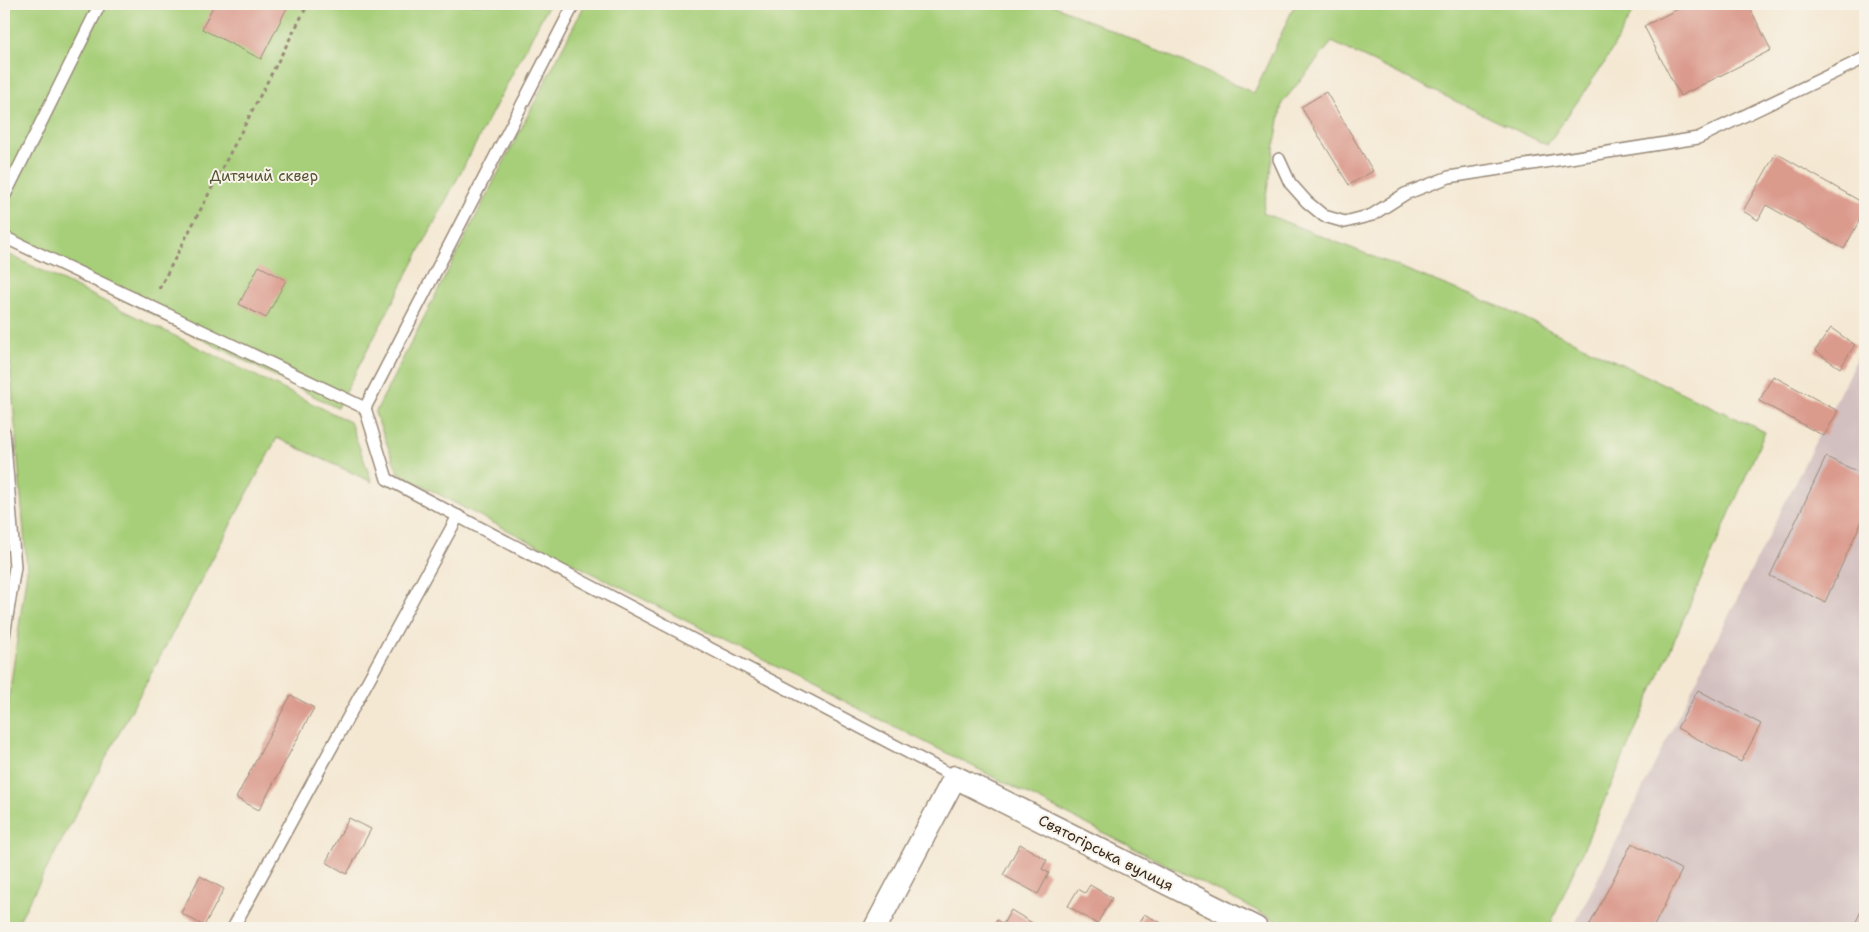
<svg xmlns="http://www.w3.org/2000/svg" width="1869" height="932" font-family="'Shantell Sans',sans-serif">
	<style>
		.industrial { fill: #d2bfbf }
		.green { fill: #a7cf79; stroke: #717c4c }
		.building { fill: #da9a8c }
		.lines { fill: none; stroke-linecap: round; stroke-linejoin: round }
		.service-casing { stroke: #988978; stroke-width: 14 }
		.minor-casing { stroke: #988978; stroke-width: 25 }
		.path { stroke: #988978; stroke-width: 3; stroke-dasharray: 4 4; stroke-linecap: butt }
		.service { stroke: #fff; stroke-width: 11 }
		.minor { stroke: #fff; stroke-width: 22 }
		.labels { text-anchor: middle; stroke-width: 4; stroke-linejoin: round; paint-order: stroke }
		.park-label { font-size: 15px; fill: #565335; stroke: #f7f3e8 }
		.street-label { font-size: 15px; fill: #3b2a1e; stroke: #f7f3e8 }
	</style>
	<rect width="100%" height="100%" fill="#f7f3e8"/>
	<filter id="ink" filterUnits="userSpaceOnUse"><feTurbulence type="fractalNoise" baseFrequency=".02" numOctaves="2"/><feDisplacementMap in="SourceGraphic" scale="10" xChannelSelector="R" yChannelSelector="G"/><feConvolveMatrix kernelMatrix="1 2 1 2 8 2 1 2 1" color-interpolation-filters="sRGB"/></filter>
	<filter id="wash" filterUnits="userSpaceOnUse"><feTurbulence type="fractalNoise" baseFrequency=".0096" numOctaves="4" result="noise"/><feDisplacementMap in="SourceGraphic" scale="20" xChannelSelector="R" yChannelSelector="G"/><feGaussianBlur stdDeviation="1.12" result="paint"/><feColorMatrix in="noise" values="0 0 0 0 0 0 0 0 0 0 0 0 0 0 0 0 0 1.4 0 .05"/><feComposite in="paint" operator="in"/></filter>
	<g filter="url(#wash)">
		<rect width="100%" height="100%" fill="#f4e8d3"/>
		<!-- industrial -->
		<polygon class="industrial" points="1865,342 1865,928 1573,928"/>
		<!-- green -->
		<g class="green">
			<polygon points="4,4 549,4 337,408 4,238"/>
			<polygon points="585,4 1051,4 1254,93 1295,4 1637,4 1605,62 1547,145 1332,42 1282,103 1263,213 1503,308 1765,432 1549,928 1291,928 464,508 398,472 375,413"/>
			<polygon points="4,252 350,422 372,482 277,438 15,928 4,928 4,732 27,570 4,290"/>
		</g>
		<g id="blocks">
			<!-- building -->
			<g class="building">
				<polygon points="214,4 289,4 261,59 202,29"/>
				<polygon points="1688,4 1748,4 1771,50 1680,96 1644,26"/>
				<polygon points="1326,92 1373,171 1349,185 1301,107"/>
				<polygon points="1776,153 1865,204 1865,210 1844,249 1766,205 1758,220 1743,211"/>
				<polygon points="259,266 286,280 266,318 239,304"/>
				<polygon points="1831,328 1855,345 1840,368 1815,351"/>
				<polygon points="1773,376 1838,411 1824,436 1759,401"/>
				<polygon points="1826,457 1865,475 1865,514 1825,602 1770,576"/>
				<polygon points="1698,690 1761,724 1741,762 1677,728"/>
				<polygon points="291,695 314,708 259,810 236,798"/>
				<polygon points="349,818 371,829 347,874 326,862"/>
				<polygon points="1632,843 1682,870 1653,928 1588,928"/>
				<polygon points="1020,844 1047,860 1042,869 1049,873 1038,894 1003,875"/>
				<polygon points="200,876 224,889 204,926 181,913"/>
				<polygon points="1090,885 1112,898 1097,924 1068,906 1078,889 1085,893"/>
				<polygon points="1865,903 1865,928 1853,928"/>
				<polygon points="1011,910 1034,924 1032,928 992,928 997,920 1003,924"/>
				<polygon points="1144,914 1171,928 1136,928"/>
			</g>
		</g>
	</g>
	<g filter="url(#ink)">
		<use href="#blocks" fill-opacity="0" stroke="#988978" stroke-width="1"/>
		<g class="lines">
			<defs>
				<g id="service">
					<polyline points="1279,159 1290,183 1307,202 1324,216 1345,222 1372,215 1405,194 1449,177 1698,138 1865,58"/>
					<polyline points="4,197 100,4"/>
					<polyline points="4,237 365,408 574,4"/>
					<polyline points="365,408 387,479 955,777"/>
					<polyline points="4,432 15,567 4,636"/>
					<polyline points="233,928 458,516"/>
				</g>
				<polyline id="minor" points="875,928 955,777 1256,928"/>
			</defs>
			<!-- service casing -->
			<use href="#service" class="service-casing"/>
			<!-- minor casing -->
			<use href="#minor" class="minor-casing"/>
			<!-- path -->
			<polyline class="path" points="159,289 308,4"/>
			<!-- service -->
			<use href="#service" class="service"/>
			<!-- minor -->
			<use href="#minor" class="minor"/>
		</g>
	</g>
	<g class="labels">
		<!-- park labels -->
		<g class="park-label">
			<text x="264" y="181">Дитячий сквер</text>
		</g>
		<!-- street labels -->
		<g class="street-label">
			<text transform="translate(1106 853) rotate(27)" y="5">Святогірська вулиця</text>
		</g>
	</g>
	<!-- margin -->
	<rect width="1869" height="932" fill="none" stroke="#f7f3e8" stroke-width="20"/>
</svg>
